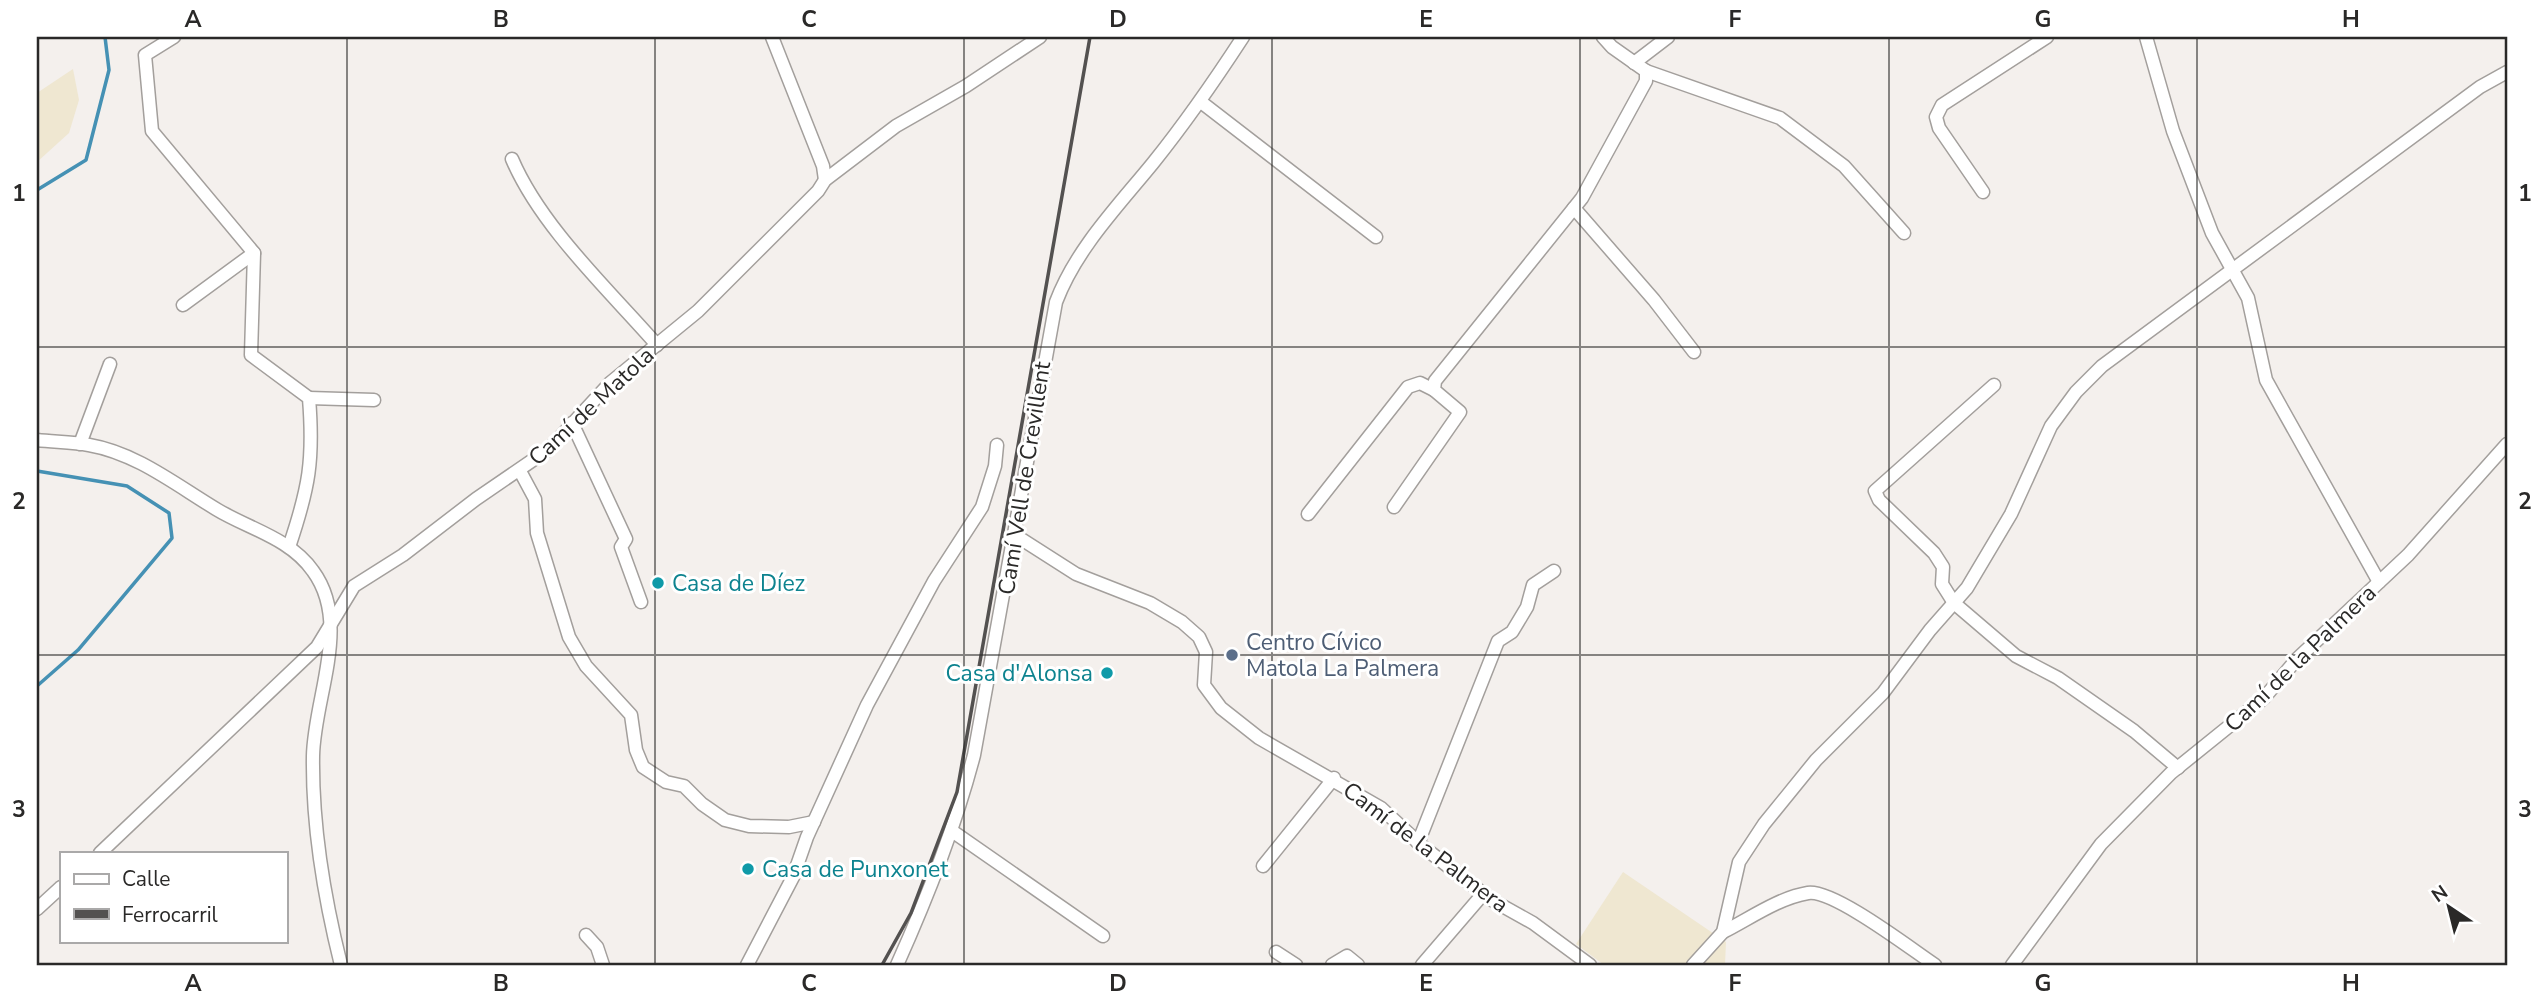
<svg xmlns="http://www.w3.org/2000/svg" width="2544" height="1002" font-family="'Nunito Sans',sans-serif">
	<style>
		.industrial { fill: #efe7d1 }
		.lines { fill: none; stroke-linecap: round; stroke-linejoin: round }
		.stream { stroke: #4591b4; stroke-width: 3.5 }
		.minor-casing { stroke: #a39f9c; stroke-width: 15 }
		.minor { stroke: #fff; stroke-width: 12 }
		.rail { stroke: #535150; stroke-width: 3.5 }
		.grid { fill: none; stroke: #2a2928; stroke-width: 2; stroke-opacity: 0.55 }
		.culture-dot { fill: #0f9aa8; stroke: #fff; stroke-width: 2.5 }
		.service-dot { fill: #5c6f8a; stroke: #fff; stroke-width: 2.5 }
		.labels { text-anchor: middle; stroke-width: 6; stroke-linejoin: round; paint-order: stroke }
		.street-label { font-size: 23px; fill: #2a2928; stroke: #fff }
		.culture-label { font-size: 23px; fill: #0d838f; stroke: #fff; text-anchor: start }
		.service-label { font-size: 23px; fill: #4e5e75; stroke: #fff; text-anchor: start }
		.neatline { fill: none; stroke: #2a2928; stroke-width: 2.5 }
		.grid-label { font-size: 23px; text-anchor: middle; font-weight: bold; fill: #2a2928 }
	</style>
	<rect width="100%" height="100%" fill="#f4f0ed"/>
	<!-- industrial -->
	<g class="industrial">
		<polygon points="73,69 79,100 69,133 37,162 37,93"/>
		<polygon points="1623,872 1726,942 1725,965 1604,965 1576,944"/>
	</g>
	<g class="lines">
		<!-- stream -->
		<g class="stream">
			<polyline points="37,190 86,160 109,70 105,37"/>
			<polyline points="37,471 127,486 169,513 172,538 78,650 37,686"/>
		</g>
		<defs>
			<g id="minor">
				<path d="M174 37 145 55 152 131 254 253 251 355 309 398C314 460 309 488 289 547"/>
				<polyline points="772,37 823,166 825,180"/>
				<polyline points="2146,37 2173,131 2212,233 2248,298 2266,380 2379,582"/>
				<polyline points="1634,63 1668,37"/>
				<polyline points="1646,71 1780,118 1844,166 1904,233"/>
				<polyline points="1201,102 1376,237"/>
				<path d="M512 159C541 227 609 290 657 345"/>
				<polyline points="1983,192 1939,128 1936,117 1942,105 2047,37"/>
				<polyline points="1574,208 1654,300 1694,352"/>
				<polyline points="183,305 254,253"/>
				<polyline points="1994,385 1875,491 1879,500 1934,553 1943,567 1942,584 1954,603 2016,656 2058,678 2134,731 2178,768"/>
				<polyline points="309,398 374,400"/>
				<polyline points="572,423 626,539 621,547 641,602"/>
				<path d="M37 440C54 442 72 442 89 445 136 453 176 485 216 509 249 529 290 538 313 571 352 624 314 697 313 756 312 827 324 897 341 965"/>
				<polyline points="80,444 110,364"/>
				<polyline points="520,471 535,499 537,533 569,637 586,666 631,715 636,750 643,767 666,782 684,786 702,804 725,820 749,826 789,827 814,822"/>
				<polyline points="1394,507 1460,412 1434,390 1435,381 1582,198 1646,81 1646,71 1612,47 1603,37"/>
				<polyline points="1308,514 1408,387 1420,383 1434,390"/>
				<polyline points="1015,535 1076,574 1150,603 1182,622 1199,637 1206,652 1204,685 1221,708 1259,738 1381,808 1422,846 1490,899 1533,923 1590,965"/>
				<polyline points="952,831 1103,936"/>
				<polyline points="1418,843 1498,641 1512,632 1527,607 1533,585 1554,571"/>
				<polyline points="100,853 317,647 354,586 403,555 476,499 549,449 610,383 698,311 818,191 825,180 896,126 966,86 1040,37"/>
				<polyline points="1263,866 1334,778"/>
				<polyline points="37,909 61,887"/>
				<path d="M1723 932C1749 919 1778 898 1808 893 1833 889 1911 949 1935 965"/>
				<polyline points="586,935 597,947 603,965"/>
				<polyline points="1276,952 1296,965"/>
				<polyline points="747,965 793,877 807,837 867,705 934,581 982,507 995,466 997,445"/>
				<path d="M897 965C928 896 955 828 974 755L1056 302C1076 249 1118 206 1153 163 1186 122 1215 80 1243 37"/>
				<polyline points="1332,965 1347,956 1358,965"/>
				<polyline points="1422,965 1483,894"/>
				<polyline points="1693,965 1723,932 1739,862 1764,824 1816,760 1883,693 1930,630 1967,588 2011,514 2051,426 2076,392 2102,366 2480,87 2507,72"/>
				<polyline points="2012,965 2101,844 2171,773 2264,698 2297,659 2408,555 2507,444"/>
			</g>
		</defs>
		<!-- minor casing -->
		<use href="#minor" class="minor-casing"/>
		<!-- minor -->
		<use href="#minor" class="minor"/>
		<!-- rail -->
		<polyline class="rail" points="882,965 911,913 957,792 1090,37"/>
	</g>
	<!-- grid -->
	<path class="grid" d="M347 37V965M655 37V965M964 37V965M1272 37V965M1580 37V965M1889 37V965M2197 37V965M37 347H2507M37 655H2507"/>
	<!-- markers -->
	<g class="culture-dot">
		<circle cx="658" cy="583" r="7"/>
		<circle cx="1107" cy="673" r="7"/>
		<circle cx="748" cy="869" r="7"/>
	</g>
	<circle class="service-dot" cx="1232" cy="655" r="7"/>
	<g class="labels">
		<!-- street labels -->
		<g class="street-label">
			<text transform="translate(591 406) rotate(-43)" y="8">Camí de Matola</text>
			<text transform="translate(1024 478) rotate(-81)" y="8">Camí Vell de Crevillent</text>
			<text transform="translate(2300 658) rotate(-44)" y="8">Camí de la Palmera</text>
			<text transform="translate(1426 847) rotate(37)" y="8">Camí de la Palmera</text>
		</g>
		<!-- culture labels -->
		<g class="culture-label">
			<text x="672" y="591">Casa de Díez</text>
			<text x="1093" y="681" text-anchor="end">Casa d'Alonsa</text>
			<text x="762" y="877">Casa de Punxonet</text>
		</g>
		<!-- service labels -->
		<g class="service-label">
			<text x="1246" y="650">Centro Cívico<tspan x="1246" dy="26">Matola La Palmera</tspan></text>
		</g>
	</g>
	<!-- border -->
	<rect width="2544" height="1002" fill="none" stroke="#ffffff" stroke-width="77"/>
	<!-- legend -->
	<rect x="60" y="852" width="228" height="91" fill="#ffffff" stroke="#aaa9a9" stroke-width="2"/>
	<rect x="74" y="874" width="35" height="10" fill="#ffffff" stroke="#aaa9a9" stroke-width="2"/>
	<text x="122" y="886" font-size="21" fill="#2a2928">Calle</text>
	<rect x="74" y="909" width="35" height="10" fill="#535150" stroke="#aaa9a9" stroke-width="2"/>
	<text x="122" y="922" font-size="21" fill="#2a2928">Ferrocarril</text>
	<!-- north arrow -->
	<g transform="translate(2449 907) rotate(325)" stroke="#ffffff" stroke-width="5" paint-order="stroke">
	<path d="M0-5L12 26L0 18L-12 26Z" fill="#2a2928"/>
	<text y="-10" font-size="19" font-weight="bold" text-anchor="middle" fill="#2a2928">N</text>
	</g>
	<rect x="38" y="38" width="2468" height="926" class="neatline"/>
	<g class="grid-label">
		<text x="193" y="27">A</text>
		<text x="501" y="27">B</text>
		<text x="809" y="27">C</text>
		<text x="1118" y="27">D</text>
		<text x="1426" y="27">E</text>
		<text x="1735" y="27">F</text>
		<text x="2043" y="27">G</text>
		<text x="2351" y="27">H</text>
		<text x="19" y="201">1</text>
		<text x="2525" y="201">1</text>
		<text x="19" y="509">2</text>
		<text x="2525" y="509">2</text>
		<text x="19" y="817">3</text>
		<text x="2525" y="817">3</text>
		<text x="193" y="991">A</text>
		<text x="501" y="991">B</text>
		<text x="809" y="991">C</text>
		<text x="1118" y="991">D</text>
		<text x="1426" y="991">E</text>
		<text x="1735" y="991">F</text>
		<text x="2043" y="991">G</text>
		<text x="2351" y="991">H</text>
	</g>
</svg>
